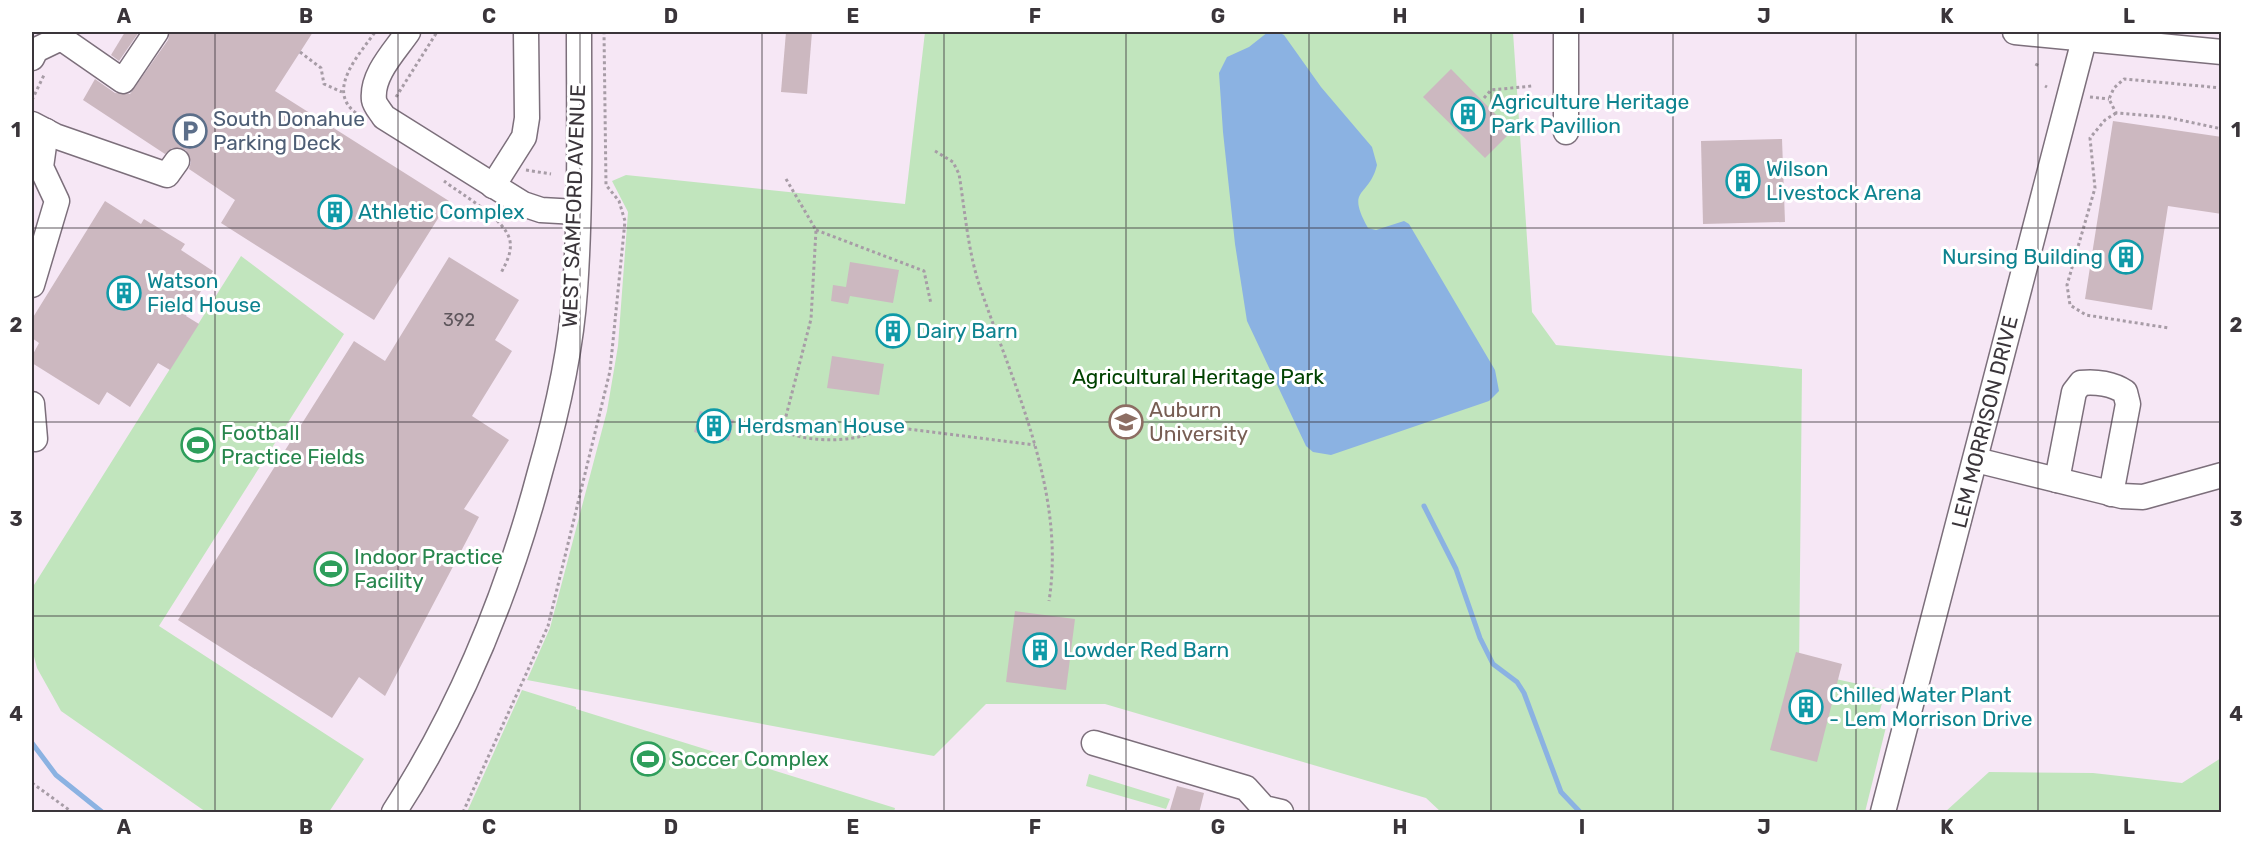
<svg xmlns="http://www.w3.org/2000/svg" width="2253" height="844" font-family="Rubik,sans-serif">
	<style>
		.green { fill: #c1e5bd }
		.water { fill: #8bb2e2 }
		.lines { fill: none; stroke-linecap: round; stroke-linejoin: round }
		.stream { stroke: #8bb2e2; stroke-width: 5 }
		.building { fill: #ccb8c0 }
		.minor-casing { stroke: #7c6f7b; stroke-width: 27 }
		.path { stroke: #a79ca6; stroke-width: 3; stroke-dasharray: 3 3; stroke-linecap: butt }
		.minor { stroke: #fff; stroke-width: 24 }
		.grid { fill: none; stroke: #3a353a; stroke-width: 1.5; stroke-opacity: 0.55 }
		.labels { text-anchor: middle; stroke-width: 6; stroke-linejoin: round; paint-order: stroke }
		.number-label { font-size: 18px; fill: #5e565c }
		.culture-label { font-size: 21px; fill: #0d838f; stroke: #fff; text-anchor: start }
		.service-label { font-size: 21px; fill: #4e5e75; stroke: #fff; text-anchor: start }
		.street-label { font-size: 21px; fill: #3a353a; stroke: #fff }
		.park-label { font-size: 21px; fill: #014201; stroke: #fff }
		.education-label { font-size: 21px; fill: #785e54; stroke: #fff; text-anchor: start }
		.leisure-label { font-size: 21px; fill: #27864d; stroke: #fff; text-anchor: start }
		.neatline { fill: none; stroke: #3a353a; stroke-width: 2 }
		.grid-label { font-size: 20px; text-anchor: middle; font-weight: bold; fill: #3a353a }
	</style>
	<rect width="100%" height="100%" fill="#f6e7f5"/>
	<!-- green -->
	<g class="green">
		<polygon points="925,32 1513,32 1532,312 1556,345 1802,369 1799,671 1886,690 1877,720 1887,723 1865,812 1441,812 1426,798 1105,704 986,704 934,756 527,680 550,628 607,411 618,346 628,212 612,181 626,175 905,204"/>
		<polygon points="241,256 344,334 159,626 364,759 329,812 206,812 61,711 37,668 32,649 32,597 34,585"/>
		<polygon points="522,690 576,707 576,709 895,808 894,812 467,812"/>
		<polygon points="2221,758 2221,812 1945,812 1989,772 2093,773 2182,783"/>
		<polygon points="1089,774 1170,799 1166,809 1086,786"/>
	</g>
	<!-- water -->
	<path class="water" d="M1268 32H1278L1284 35 1321 87 1372 147 1377 165C1369 198 1345 187 1368 228L1376 230 1404 221 1409 224 1495 370 1499 391 1489 401 1331 455 1313 452 1306 446 1247 321 1235 244 1223 132 1219 73 1227 57 1249 47Z"/>
	<g class="lines">
		<!-- stream -->
		<g class="stream">
			<polyline points="1424,506 1456,569 1480,638 1493,664 1517,682 1524,693 1561,792 1580,812"/>
			<polyline points="32,743 56,775 102,812"/>
		</g>
	</g>
	<!-- building -->
	<g class="building">
		<polygon points="125,32 139,32 119,61 111,55"/>
		<polygon points="170,32 313,32 275,91 449,201 374,320 221,223 235,200 189,169 191,162 186,150 172,148 165,154 83,100 95,79 115,93 130,94 168,40"/>
		<polygon points="786,32 812,32 807,94 781,92"/>
		<polygon points="1451,69 1512,131 1485,158 1423,97"/>
		<polygon points="2113,121 2222,137 2222,214 2168,206 2152,310 2085,299"/>
		<polygon points="1782,139 1785,222 1703,224 1701,141"/>
		<polygon points="105,201 141,224 144,219 185,244 181,250 213,271 186,316 199,324 170,370 158,363 130,407 107,392 99,405 32,363 32,356 39,343 32,338 32,319"/>
		<polygon points="449,257 519,300 495,340 512,351 472,416 509,440 464,509 479,517 385,696 359,677 332,718 178,620 354,341 385,361"/>
		<polygon points="850,262 899,270 893,303 850,296 848,304 831,301 833,285 846,287"/>
		<polygon points="882,324 906,328 904,344 879,341"/>
		<polygon points="832,356 884,364 879,395 827,388"/>
		<polygon points="700,411 734,420 729,441 694,432"/>
		<polygon points="1015,611 1075,619 1066,690 1006,682"/>
		<polygon points="1796,652 1842,664 1817,762 1770,750"/>
		<polygon points="1177,786 1204,793 1199,813 1169,813"/>
	</g>
	<g class="lines">
		<defs>
			<g id="minor">
				<path d="M408 32C395 51 371 75 374 100 375 106 381 112 384 117L523 204 541 210 577 212"/>
				<polyline points="2015,32 2222,52"/>
				<polyline points="32,58 36,50 61,38 123,81 156,32"/>
				<polyline points="32,124 55,136 167,175 177,161"/>
				<polyline points="1566,132 1566,32"/>
				<polyline points="493,186 524,137 527,118 526,32"/>
				<polyline points="32,285 57,201 41,167 46,131"/>
				<polyline points="32,404 35,439"/>
				<polyline points="1976,460 2122,496 2143,497 2222,475"/>
				<path d="M2057 480 2074 392 2081 383C2096 381 2113 384 2125 392L2128 404 2111 494"/>
				<polyline points="1094,743 1246,788 1264,808 1281,812"/>
				<path d="M394 812C462 707 508 593 540 472 557 413 571 352 575 290 581 204 579 117 579 32"/>
				<polyline points="1883,812 2086,32"/>
			</g>
		</defs>
		<!-- minor casing -->
		<use href="#minor" class="minor-casing"/>
		<!-- path -->
		<g class="path">
			<polyline points="300,52 321,68 324,84 342,92"/>
			<polyline points="2036,66 2038,62"/>
			<polyline points="2045,86 2047,87"/>
			<polyline points="2222,88 2124,79 2114,88 2109,99 2116,113 2166,117 2222,129"/>
			<polyline points="396,97 437,32"/>
			<polyline points="2090,97 2109,99"/>
			<polyline points="1484,98 1491,90 1532,86"/>
			<polyline points="32,100 44,75"/>
			<path d="M356 113C325 90 360 54 375 32"/>
			<polyline points="2116,113 2105,120 2090,138 2095,188 2067,285 2070,305 2086,315 2169,328"/>
			<path d="M935 151 953 162 959 174C965 211 968 252 980 287 1014 387 1066 492 1049 601"/>
			<polyline points="526,170 551,174"/>
			<path d="M786 179 816 230 811 319 785 420 788 433C812 443 864 443 884 426L1035 445"/>
			<path d="M444 181C462 195 506 219 510 241 512 253 506 263 501 273"/>
			<polyline points="816,230 924,271 931,304"/>
			<polyline points="32,783 72,812"/>
			<polyline points="463,812 548,626 610,371 625,221 619,201 606,185 604,32"/>
		</g>
		<!-- minor -->
		<use href="#minor" class="minor"/>
	</g>
	<!-- grid -->
	<path class="grid" d="M215 32V812M398 32V812M580 32V812M762 32V812M944 32V812M1126 32V812M1309 32V812M1491 32V812M1673 32V812M1856 32V812M2038 32V812M32 228H2222M32 422H2222M32 616H2222"/>
	<!-- icons -->
	<defs>
		<symbol id="building-ring" viewBox="-11 -11 22 22"><circle r="9.5" fill="#fff" stroke="#0f9aa8" stroke-width="1.5"/><path d="M-4-6H4V6H1V3H-1V6H-4ZM-2.5-4.3h1.7v1.8h-1.7ZM.8-4.3h1.7v1.8H.8ZM-2.5-1h1.7V.8h-1.7ZM.8-1h1.7V.8H.8Z" fill="#0f9aa8"/></symbol>
		<symbol id="parking-ring" viewBox="-11 -11 22 22"><circle r="9.5" fill="#fff" stroke="#5c6f8a" stroke-width="1.5"/><path d="M-3.5-5.5H1a3.5 3.5 0 0 1 0 7H-1V5.5H-3.5ZM-1-3.4V-.6H.8a1.4 1.4 0 0 0 0-2.8Z" fill="#5c6f8a"/></symbol>
		<symbol id="university-ring" viewBox="-11 -11 22 22"><circle r="9.5" fill="#fff" stroke="#8d6e63" stroke-width="1.5"/><path d="M0-5L7-2L0 1L-7-2ZM-4 1L0 2.5L4 1V4Q0 6-4 4Z" fill="#8d6e63"/></symbol>
		<symbol id="stadium-ring" viewBox="-11 -11 22 22"><circle r="9.5" fill="#fff" stroke="#2e9e5b" stroke-width="1.5"/><path d="M0-5a6.5 5 0 1 0 0 10a6.5 5 0 1 0 0-10ZM-3.5-1.8h7v3.6h-7Z" fill="#2e9e5b"/></symbol>
	</defs>
	<g fill-rule="evenodd">
		<use href="#building-ring" x="1449" y="95" width="38" height="38"/>
		<use href="#parking-ring" x="171" y="112" width="38" height="38"/>
		<use href="#building-ring" x="1724" y="162" width="38" height="38"/>
		<use href="#building-ring" x="316" y="193" width="38" height="38"/>
		<use href="#building-ring" x="2107" y="238" width="38" height="38"/>
		<use href="#building-ring" x="105" y="274" width="38" height="38"/>
		<use href="#building-ring" x="874" y="312" width="38" height="38"/>
		<use href="#university-ring" x="1107" y="403" width="38" height="38"/>
		<use href="#building-ring" x="695" y="407" width="38" height="38"/>
		<use href="#stadium-ring" x="179" y="426" width="38" height="38"/>
		<use href="#stadium-ring" x="312" y="550" width="38" height="38"/>
		<use href="#building-ring" x="1021" y="631" width="38" height="38"/>
		<use href="#building-ring" x="1787" y="688" width="38" height="38"/>
		<use href="#stadium-ring" x="629" y="740" width="38" height="38"/>
	</g>
	<g class="labels">
		<!-- number labels -->
		<g class="number-label">
			<text x="459" y="326">392</text>
		</g>
		<!-- culture labels -->
		<g class="culture-label">
			<text x="1491" y="109">Agriculture Heritage<tspan x="1491" dy="24">Park Pavillion</tspan></text>
			<text x="1766" y="176">Wilson<tspan x="1766" dy="24">Livestock Arena</tspan></text>
			<text x="358" y="219">Athletic Complex</text>
			<text x="2103" y="264" text-anchor="end">Nursing Building</text>
			<text x="147" y="288">Watson<tspan x="147" dy="24">Field House</tspan></text>
			<text x="916" y="338">Dairy Barn</text>
			<text x="737" y="433">Herdsman House</text>
			<text x="1063" y="657">Lowder Red Barn</text>
			<text x="1829" y="702">Chilled Water Plant<tspan x="1829" dy="24">- Lem Morrison Drive</tspan></text>
		</g>
		<!-- service labels -->
		<g class="service-label">
			<text x="213" y="126">South Donahue<tspan x="213" dy="24">Parking Deck</tspan></text>
		</g>
		<!-- street labels -->
		<g class="street-label">
			<text transform="translate(574 206) rotate(-88)" y="7">WEST SAMFORD AVENUE</text>
			<text transform="translate(1985 422) rotate(-76)" y="7">LEM MORRISON DRIVE</text>
		</g>
		<!-- park labels -->
		<g class="park-label">
			<text x="1198" y="384">Agricultural Heritage Park</text>
		</g>
		<!-- education labels -->
		<g class="education-label">
			<text x="1149" y="417">Auburn<tspan x="1149" dy="24">University</tspan></text>
		</g>
		<!-- leisure labels -->
		<g class="leisure-label">
			<text x="221" y="440">Football<tspan x="221" dy="24">Practice Fields</tspan></text>
			<text x="354" y="564">Indoor Practice<tspan x="354" dy="24">Facility</tspan></text>
			<text x="671" y="766">Soccer Complex</text>
		</g>
	</g>
	<!-- border -->
	<rect width="2253" height="844" fill="none" stroke="#ffffff" stroke-width="66"/>
	<rect x="33" y="33" width="2187" height="778" class="neatline"/>
	<g class="grid-label">
		<text x="124" y="23">A</text>
		<text x="306" y="23">B</text>
		<text x="489" y="23">C</text>
		<text x="671" y="23">D</text>
		<text x="853" y="23">E</text>
		<text x="1035" y="23">F</text>
		<text x="1218" y="23">G</text>
		<text x="1400" y="23">H</text>
		<text x="1582" y="23">I</text>
		<text x="1764" y="23">J</text>
		<text x="1947" y="23">K</text>
		<text x="2129" y="23">L</text>
		<text x="16" y="137">1</text>
		<text x="2236" y="137">1</text>
		<text x="16" y="332">2</text>
		<text x="2236" y="332">2</text>
		<text x="16" y="526">3</text>
		<text x="2236" y="526">3</text>
		<text x="16" y="721">4</text>
		<text x="2236" y="721">4</text>
		<text x="124" y="834">A</text>
		<text x="306" y="834">B</text>
		<text x="489" y="834">C</text>
		<text x="671" y="834">D</text>
		<text x="853" y="834">E</text>
		<text x="1035" y="834">F</text>
		<text x="1218" y="834">G</text>
		<text x="1400" y="834">H</text>
		<text x="1582" y="834">I</text>
		<text x="1764" y="834">J</text>
		<text x="1947" y="834">K</text>
		<text x="2129" y="834">L</text>
	</g>
</svg>
